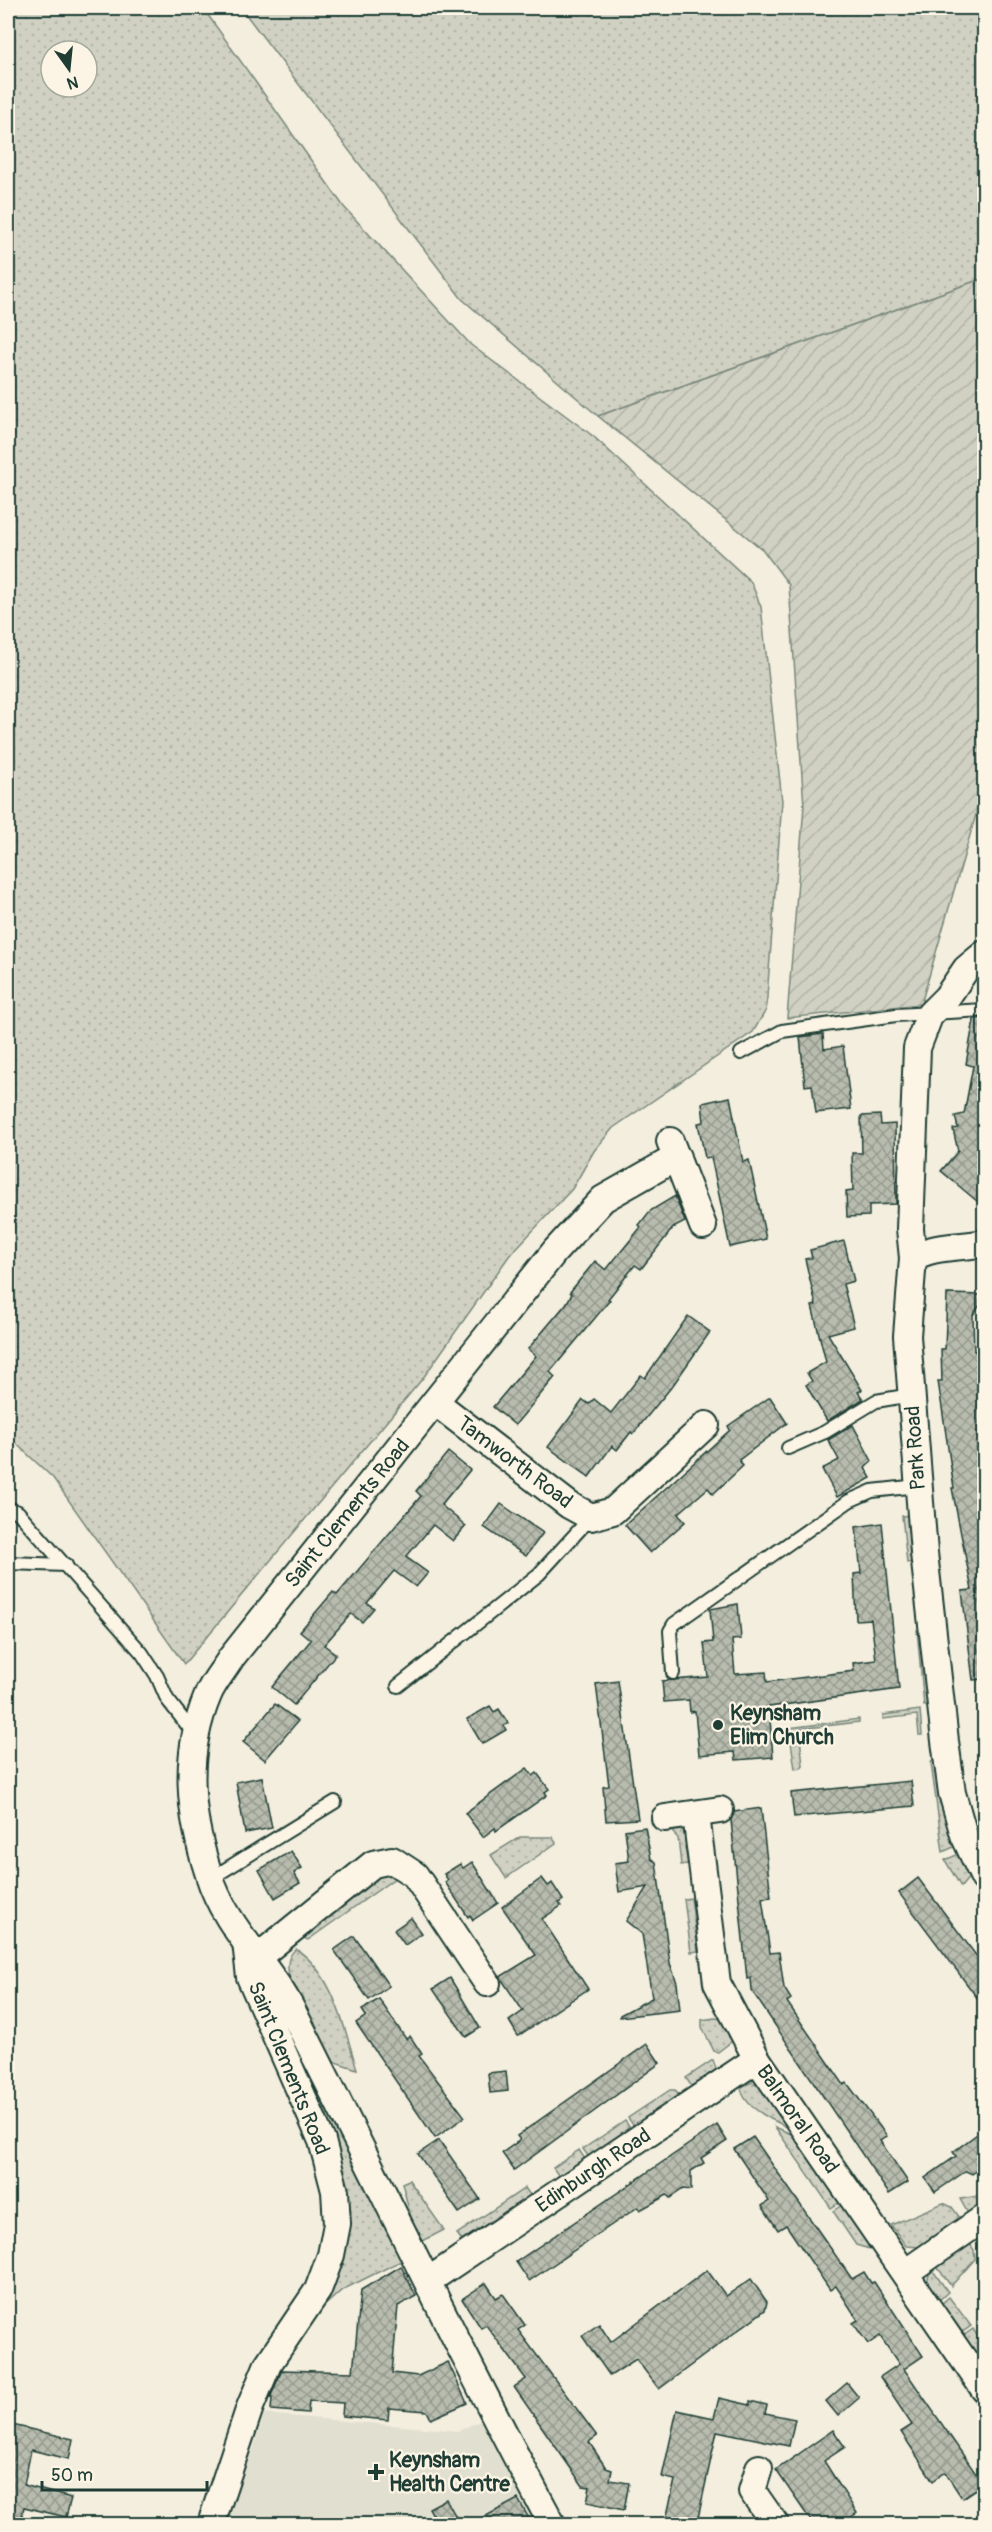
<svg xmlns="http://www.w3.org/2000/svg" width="992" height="2532" font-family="Pangolin,sans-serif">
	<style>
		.built { fill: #e1dfd0 }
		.grass { fill: url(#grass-dots); stroke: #78877b; stroke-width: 1.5; fill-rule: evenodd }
		.garden { fill: url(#garden-furrows); stroke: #78877b; stroke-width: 1.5 }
		.building { fill: url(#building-cross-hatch); stroke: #1f3d34; stroke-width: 1.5 }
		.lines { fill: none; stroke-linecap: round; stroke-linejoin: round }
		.service-casing { stroke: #1f3d34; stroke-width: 16 }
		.minor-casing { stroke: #1f3d34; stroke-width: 30 }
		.service { stroke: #fcf5e5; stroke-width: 12 }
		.minor { stroke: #fcf5e5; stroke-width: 26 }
		.poi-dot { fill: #1f3d34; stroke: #fcf5e5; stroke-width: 2 }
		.labels { text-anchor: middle; stroke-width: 4.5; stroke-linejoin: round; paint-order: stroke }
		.street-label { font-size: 21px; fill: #1f3d34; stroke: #fcf5e5 }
		.poi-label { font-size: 21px; font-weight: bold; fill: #1f3d34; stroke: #fcf5e5; text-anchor: start }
	</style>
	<defs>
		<pattern id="grass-dots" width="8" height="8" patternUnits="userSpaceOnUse" patternTransform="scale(1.5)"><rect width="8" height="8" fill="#d0d1c2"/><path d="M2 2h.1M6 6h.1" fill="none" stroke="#b2b4a7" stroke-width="1.8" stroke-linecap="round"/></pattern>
		<pattern id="garden-furrows" width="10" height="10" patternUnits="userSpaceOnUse" patternTransform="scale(1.5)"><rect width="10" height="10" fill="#d0d1c2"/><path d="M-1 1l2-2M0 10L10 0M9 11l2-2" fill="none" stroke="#b2b4a7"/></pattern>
		<pattern id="building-cross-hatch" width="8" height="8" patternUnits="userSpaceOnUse" patternTransform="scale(1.5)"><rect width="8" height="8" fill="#b8bcae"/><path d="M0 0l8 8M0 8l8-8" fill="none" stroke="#959a8e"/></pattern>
	</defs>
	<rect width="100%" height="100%" fill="#f3eede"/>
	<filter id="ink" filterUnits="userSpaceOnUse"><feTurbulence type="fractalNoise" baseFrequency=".0167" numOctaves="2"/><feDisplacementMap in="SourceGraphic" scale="12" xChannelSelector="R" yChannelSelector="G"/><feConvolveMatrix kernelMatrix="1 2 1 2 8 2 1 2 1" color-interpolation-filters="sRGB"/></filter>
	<g filter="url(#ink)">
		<!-- built -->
		<polygon class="built" points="264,2414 458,2431 484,2419 539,2524 222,2524 227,2494 253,2450"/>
		<!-- grass -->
		<g class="grass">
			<path d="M8 8H203L344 207 471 345 593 436 751 582 761 607 782 801 766 1010 753 1032 613 1128 594 1151 572 1189 509 1256 423 1378 184 1664 53 1478 8 1436ZM51 51H87V87H51Z"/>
			<polygon points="241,8 984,8 984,278 598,416 462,299"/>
			<polygon points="910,1515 915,1562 907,1563 902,1516"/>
			<polygon points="917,1630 924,1630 932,1705 924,1706"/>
			<polygon points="920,1710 922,1735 919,1735 917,1715 883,1719 883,1715"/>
			<polygon points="859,1719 859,1722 799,1729 803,1765 801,1768 795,1769 789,1728"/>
			<polygon points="933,1759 937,1759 958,1845 943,1852 931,1763"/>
			<polygon points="679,1825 688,1832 692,1838 685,1847 688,1864 681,1865 678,1838 673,1833"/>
			<polygon points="520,1837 553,1837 556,1843 506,1878 491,1855"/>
			<polygon points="961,1853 970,1876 961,1887 945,1860"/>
			<polygon points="378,1871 402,1873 308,1940 297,1935"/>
			<polygon points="691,1898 698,1951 691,1952 684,1899"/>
			<path d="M296 1949C334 1974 344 2028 357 2069L332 2061C322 2041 286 1985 288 1965 288 1959 291 1953 296 1949Z"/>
			<polygon points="269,1986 405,2259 342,2290 320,2310 343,2248"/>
			<polygon points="715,2018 727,2020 736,2038 718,2052 714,2051 702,2027 702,2020"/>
			<polygon points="713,2060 718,2074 694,2090 686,2078"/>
			<path d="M752 2082 764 2087 792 2129C775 2122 742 2107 741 2087Z"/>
			<polygon points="670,2090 675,2090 681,2099 636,2129 628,2118"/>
			<polygon points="625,2121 632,2131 591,2160 583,2149"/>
			<polygon points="775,2127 801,2138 843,2200 831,2208"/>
			<polygon points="579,2150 587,2162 561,2179 553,2168"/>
			<polygon points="409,2180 444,2230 421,2242 415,2233 402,2183"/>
			<polygon points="525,2188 533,2199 466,2246 457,2234"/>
			<polygon points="984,2195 984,2207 970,2217 960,2199"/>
			<polygon points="845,2203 873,2250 856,2245 833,2211"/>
			<polygon points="943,2203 952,2207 963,2222 920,2247 906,2246 891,2225"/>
			<polygon points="968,2241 974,2250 975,2259 951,2286 935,2264"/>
			<polygon points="931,2268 948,2292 935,2304 926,2285"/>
			<polygon points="949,2297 971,2326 961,2333 935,2309"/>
			<polygon points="973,2329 984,2346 984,2367 963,2336"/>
		</g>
		<!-- garden -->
		<polygon class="garden" points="984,278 984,787 921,1004 787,1018 804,806 789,585 763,550 598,416"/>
		<!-- building -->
		<g class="building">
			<polygon points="984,1018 984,1207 941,1171 958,1151 953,1129 958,1128 955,1116 964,1114 973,1066 966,1064 974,1019"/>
			<polygon points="823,1034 824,1049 843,1046 851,1109 816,1113 812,1085 805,1086 800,1037"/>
			<polygon points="730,1097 743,1162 749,1160 766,1239 730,1247 711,1157 705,1158 698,1123 704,1122 702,1103"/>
			<polygon points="880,1115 881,1125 895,1124 896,1204 869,1205 869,1216 847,1217 846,1192 853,1191 852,1153 862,1153 861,1116"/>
			<polygon points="675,1196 685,1222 673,1228 641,1269 635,1265 608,1299 610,1300 550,1372 555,1377 515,1425 493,1407 536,1356 528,1349 566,1304 572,1294 570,1292 595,1261 606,1270 641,1227 639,1225 650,1211"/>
			<polygon points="844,1241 854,1281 843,1284 854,1327 828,1334 862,1390 858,1392 863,1399 827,1421 806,1385 812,1381 807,1373 826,1362 812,1306 816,1305 805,1259 812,1258 810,1250"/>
			<polygon points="947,1294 984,1295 984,1299 973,1315 974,1351 979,1351 984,1395 984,1414 981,1415 984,1443 984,1679 973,1680 962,1591 972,1590 952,1488 954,1488 938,1381 942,1381 941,1349 945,1349"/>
			<polygon points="688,1316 710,1332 673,1385 633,1434 631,1432 617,1450 612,1446 589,1477 548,1447 583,1400 589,1404 594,1399 611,1413 641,1375 645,1378"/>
			<polygon points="770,1397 787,1423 739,1460 743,1466 713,1494 708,1488 678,1514 685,1522 650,1553 625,1525 730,1430 728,1426"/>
			<polygon points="853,1425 872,1461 865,1468 871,1478 837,1497 822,1469 839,1460 828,1440"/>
			<polygon points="448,1452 470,1470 441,1505 466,1526 453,1541 433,1525 406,1557 428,1573 416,1587 394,1571 367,1603 374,1608 362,1622 351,1614 324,1645 336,1654 294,1705 272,1687 311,1640 300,1631 333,1592 337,1595 421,1496 416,1491"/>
			<polygon points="501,1504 543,1533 526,1556 484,1527"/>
			<polygon points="882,1523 899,1689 769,1707 773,1757 736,1760 735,1752 699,1755 695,1711 690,1712 689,1700 664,1702 662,1681 708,1677 704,1643 713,1642 710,1609 738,1604 741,1639 732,1640 735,1674 766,1672 767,1682 854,1671 853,1663 876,1660 871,1619 856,1620 854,1574 861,1573 856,1527"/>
			<polygon points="618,1681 638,1819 606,1821 603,1787 609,1786 596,1684"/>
			<polygon points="275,1704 298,1721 265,1760 243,1742"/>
			<polygon points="490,1706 494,1712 499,1709 508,1723 504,1726 506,1730 482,1744 467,1719"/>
			<polygon points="527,1768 533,1776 537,1773 549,1789 545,1792 547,1795 496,1831 495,1828 483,1837 465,1813"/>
			<polygon points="262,1777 272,1828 245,1833 236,1782"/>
			<polygon points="911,1781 914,1806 794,1817 791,1793"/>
			<polygon points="761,1808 771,1897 762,1898 770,1953 779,1952 784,1988 791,1999 787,2002 844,2085 847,2083 887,2136 880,2141 908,2182 889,2194 752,1991 751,1978 747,1979 731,1820 734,1812"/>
			<polygon points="645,1827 651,1859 656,1862 670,1963 677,1983 680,2010 620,2017 620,2015 652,1998 642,1934 626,1921 648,1887 619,1892 615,1863 629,1861 625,1830"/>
			<polygon points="291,1851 302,1868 294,1873 300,1883 275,1898 259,1870"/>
			<polygon points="472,1862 498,1903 473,1920 470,1915 468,1917 445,1882 448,1880 444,1874 460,1864 463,1868"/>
			<polygon points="542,1878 548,1886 552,1883 563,1900 559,1903 561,1906 542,1919 588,1989 518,2036 509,2021 523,2011 500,1977 536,1955 502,1907"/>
			<polygon points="918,1878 984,1966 984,2007 899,1893"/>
			<polygon points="411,1918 422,1933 405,1945 394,1930"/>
			<polygon points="354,1936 389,1986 369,2000 334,1950"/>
			<polygon points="450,1978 480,2028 466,2037 433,1989"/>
			<polygon points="379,1999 406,2039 410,2036 422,2054 419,2056 465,2117 435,2138 356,2023 366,2016 362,2010"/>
			<polygon points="647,2044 660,2063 514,2170 502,2153 520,2140 517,2136"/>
			<polygon points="506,2071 508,2091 490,2093 488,2073"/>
			<polygon points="717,2125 727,2141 701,2158 704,2163 691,2171 691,2190 683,2189 670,2198 667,2195 640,2210 638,2207 529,2281 516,2262"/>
			<polygon points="984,2129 984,2166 972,2174 966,2171 935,2192 925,2178 956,2156 953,2152"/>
			<polygon points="753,2137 852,2279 864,2272 871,2283 874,2282 923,2356 904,2369 983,2484 962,2498 945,2472 933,2481 901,2432 912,2425 880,2377 899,2364 880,2336 868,2344 853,2323 858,2320 836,2286 830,2290 786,2225 778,2230 762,2206 769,2201 734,2149"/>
			<polygon points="439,2140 480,2199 459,2213 418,2154"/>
			<polygon points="401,2266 416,2296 398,2306 392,2373 418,2376 448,2362 467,2403 431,2419 427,2411 389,2408 388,2420 342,2416 343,2403 309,2401 308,2413 271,2410 272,2398 270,2398 282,2370 353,2372 361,2290"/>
			<polygon points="707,2270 726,2296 751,2279 767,2302 765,2310 659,2389 636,2359 610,2376 582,2336 599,2324 611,2342"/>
			<polygon points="486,2283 496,2298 503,2294 525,2325 518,2330 597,2436 589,2442 606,2468 612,2470 610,2480 629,2483 624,2510 587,2502 590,2487 583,2486 514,2387 526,2379 486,2325 481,2328 462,2299"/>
			<polygon points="847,2383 859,2398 838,2416 826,2401"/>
			<polygon points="719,2398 750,2405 750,2401 767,2405 765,2413 795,2419 789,2446 717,2431 698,2518 689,2516 687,2524 665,2524 675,2480 662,2477 677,2410 714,2418"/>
			<polygon points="8,2424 73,2439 69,2459 31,2450 24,2485 71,2498 66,2517 24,2507 20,2524 8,2524"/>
			<polygon points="833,2430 845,2447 824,2461 857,2513 850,2518 854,2524 813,2524 776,2470"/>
			<polygon points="446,2499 460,2524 438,2524 429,2508"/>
			<polygon points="518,2499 532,2524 471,2524"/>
		</g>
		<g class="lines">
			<defs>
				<g id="service">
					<polyline points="741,1053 782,1031 896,1015 984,1010"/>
					<polyline points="788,1448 825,1432 876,1401 911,1395"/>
					<polyline points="8,1508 18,1512 142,1653 157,1676 167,1699 195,1735"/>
					<polyline points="8,1563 66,1565"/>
					<polyline points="673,1673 670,1631 674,1624 849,1501 872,1491 918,1486"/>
					<polyline points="398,1686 539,1574 591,1517"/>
					<polyline points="210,1879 335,1802"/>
				</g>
				<g id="minor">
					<polyline points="984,954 966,969 947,997 930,1014 917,1048 910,1229 913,1258 907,1336 924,1553 945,1741 952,1793 964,1835 984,1878"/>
					<polyline points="670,1141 703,1226"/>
					<path d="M913 1258C932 1245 961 1248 984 1243"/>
					<polyline points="435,1402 569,1505 591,1517 613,1511 706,1425"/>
					<polyline points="696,1815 717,1983 757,2059 984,2389"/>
					<polyline points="665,1818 720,1810"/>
					<polyline points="258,1957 373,1864 392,1860 415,1875 487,1983"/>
					<polyline points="905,2273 984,2218"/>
					<polyline points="428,2281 757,2059"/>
					<polyline points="759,2468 752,2491 775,2524"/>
					<polyline points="211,2524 250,2407 268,2364 318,2290 331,2255 337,2224 335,2191 322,2141 250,1977 246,1942"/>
					<path d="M552 2524C462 2357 380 2184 294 2014 270 1965 225 1928 209 1875 189 1814 183 1755 208 1695 213 1682 224 1670 231 1658L555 1251 603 1199 677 1157"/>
				</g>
			</defs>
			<!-- service casing -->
			<use href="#service" class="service-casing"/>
			<!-- minor casing -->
			<use href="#minor" class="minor-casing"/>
			<!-- service -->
			<use href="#service" class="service"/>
			<!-- minor -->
			<use href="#minor" class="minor"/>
		</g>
	</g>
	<!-- markers -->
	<g class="poi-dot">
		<circle cx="718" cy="1725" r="6"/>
		<path d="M373 2463h6v6h6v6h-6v6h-6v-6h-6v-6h6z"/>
	</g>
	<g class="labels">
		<!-- street labels -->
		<g class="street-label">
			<text transform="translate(915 1448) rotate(-94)" y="7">Park Road</text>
			<text transform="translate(515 1462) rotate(37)" y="7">Tamworth Road</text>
			<text transform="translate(347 1513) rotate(-51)" y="7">Saint Clements Road</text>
			<text transform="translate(289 2068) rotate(68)" y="7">Saint Clements Road</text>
			<text transform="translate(798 2119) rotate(55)" y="7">Balmoral Road</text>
			<text transform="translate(593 2170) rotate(-34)" y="7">Edinburgh Road</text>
		</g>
		<!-- poi labels -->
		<g class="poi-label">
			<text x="730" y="1720">Keynsham<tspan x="730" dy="24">Elim Church</tspan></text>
			<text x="389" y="2467">Keynsham<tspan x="389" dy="24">Health Centre</tspan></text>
		</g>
	</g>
	<!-- margin -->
	<rect width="992" height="2532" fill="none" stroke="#fcf5e5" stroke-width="30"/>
	<rect x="15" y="15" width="962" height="2502" fill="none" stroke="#1f3d34" stroke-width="2" filter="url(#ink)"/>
	<!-- north arrow -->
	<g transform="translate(69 69) rotate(165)"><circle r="28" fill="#fcf5e5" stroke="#a4ab9e" stroke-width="1.5"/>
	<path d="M0-4.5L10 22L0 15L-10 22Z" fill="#1f3d34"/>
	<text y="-9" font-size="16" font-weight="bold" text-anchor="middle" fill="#1f3d34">N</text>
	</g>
	<!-- scale -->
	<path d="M42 2481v9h165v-9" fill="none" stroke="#1f3d34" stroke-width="3"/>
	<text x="51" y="2481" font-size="18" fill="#1f3d34" stroke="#fcf5e5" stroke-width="4.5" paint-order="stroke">50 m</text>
</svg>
